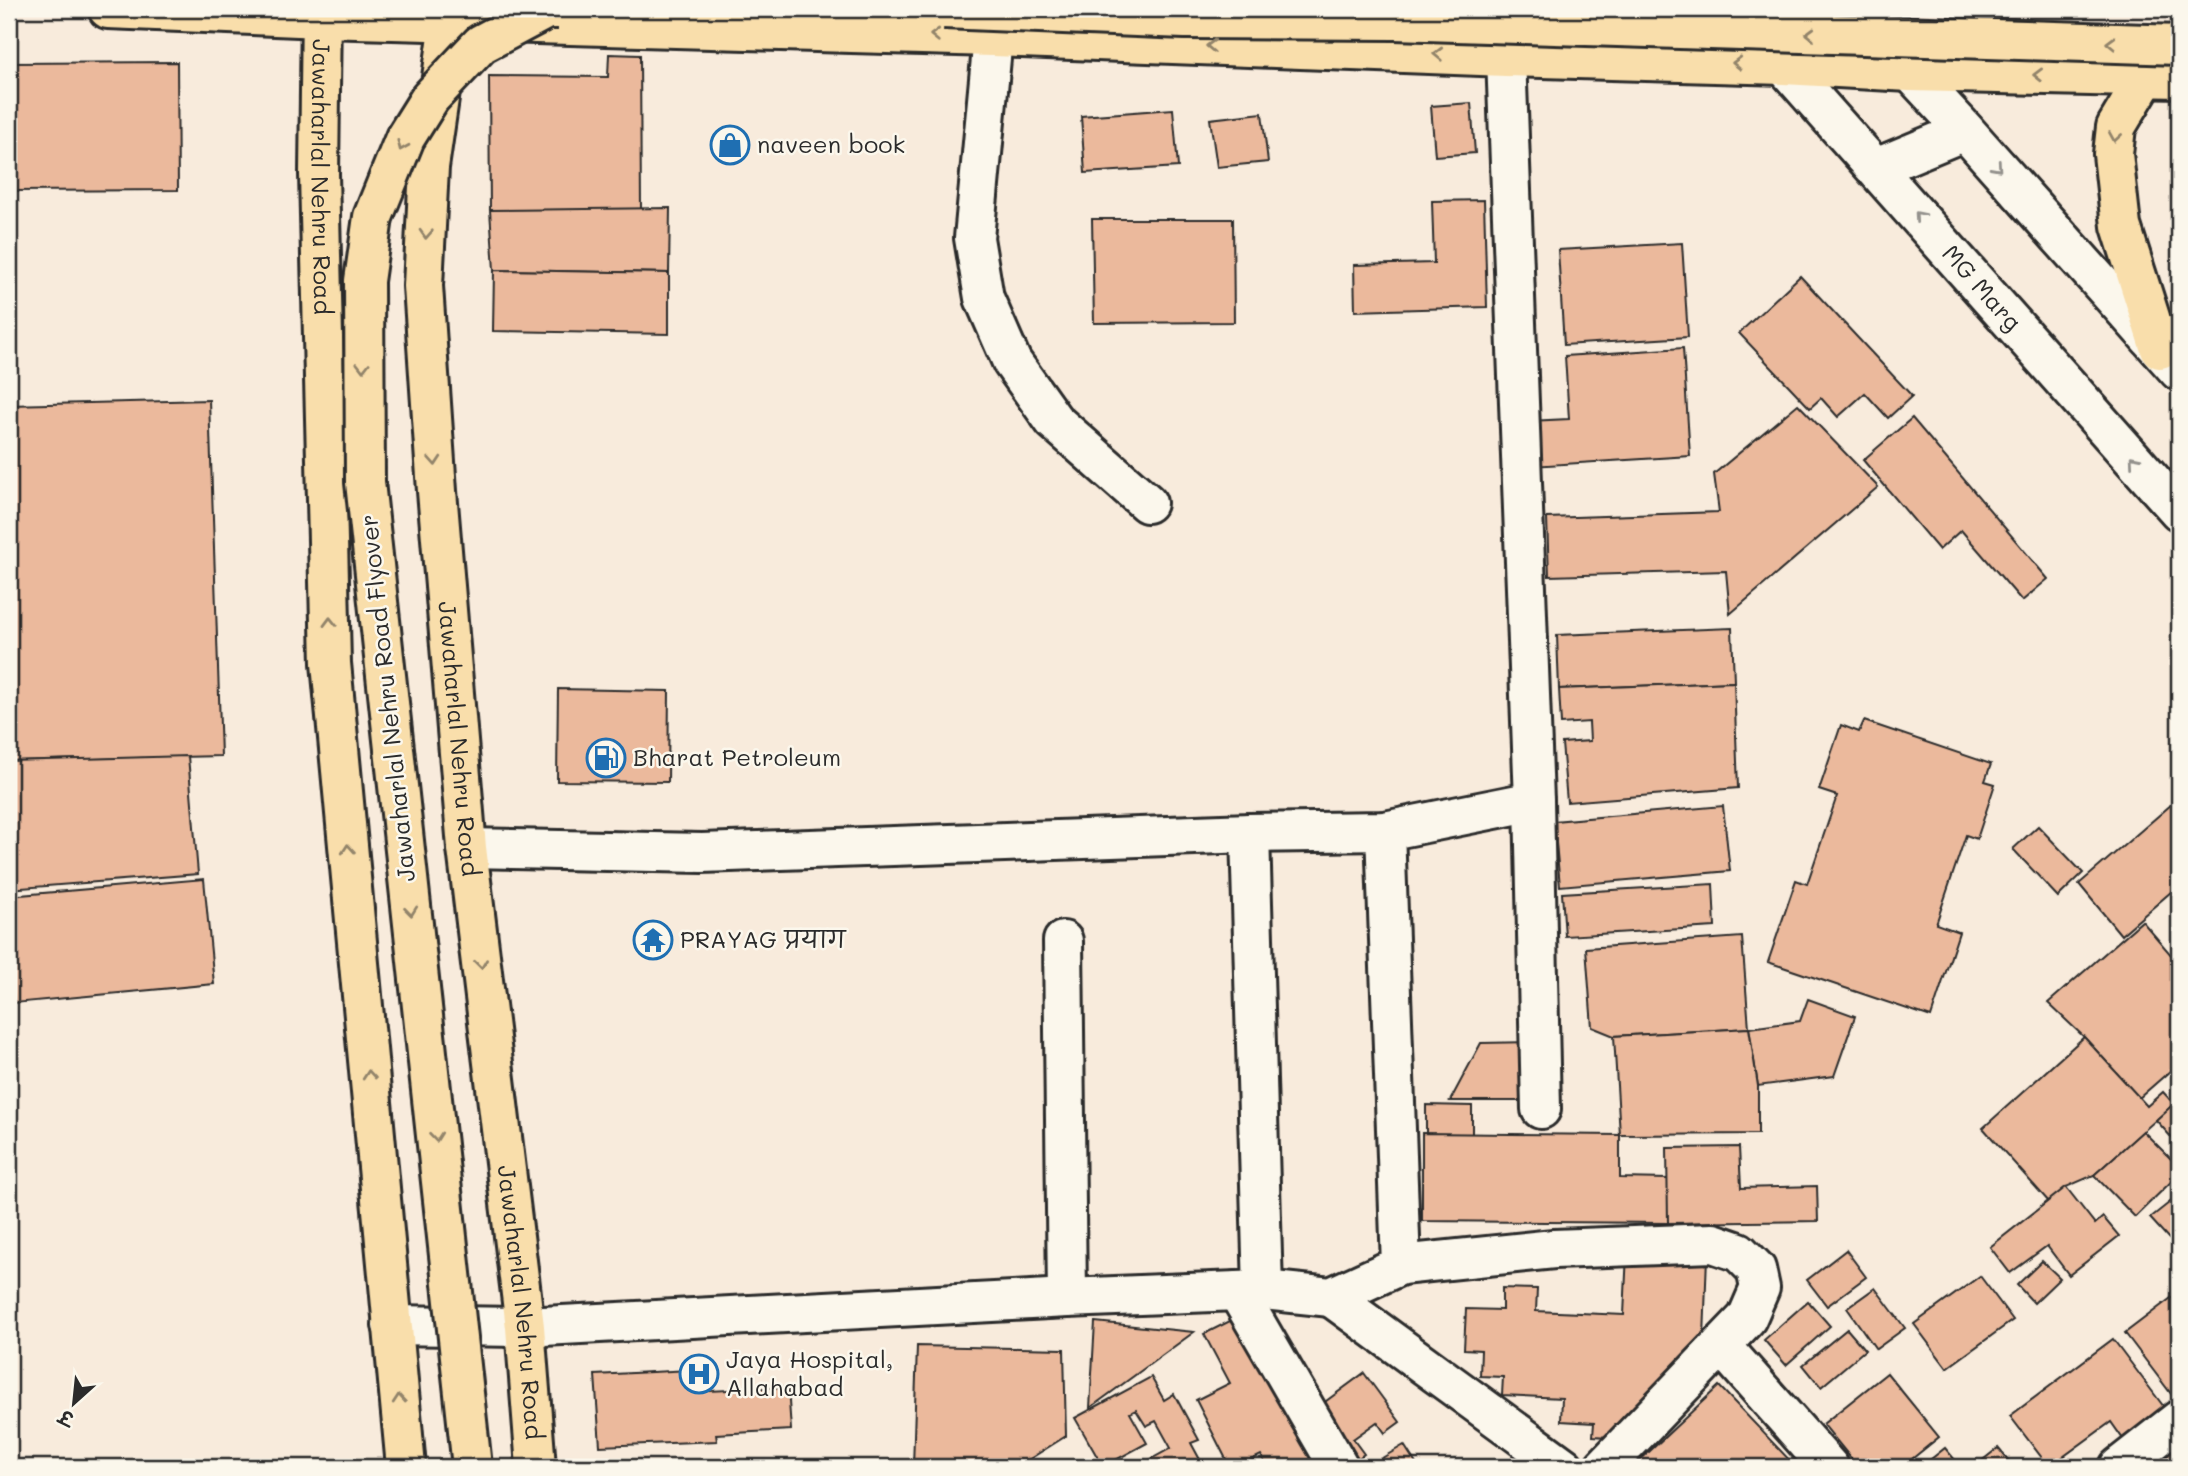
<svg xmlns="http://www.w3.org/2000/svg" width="2188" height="1476" font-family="Mali,'Playpen Sans Deva',sans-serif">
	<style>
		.building { fill: #ebb99c; stroke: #2b2b2b; stroke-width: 2 }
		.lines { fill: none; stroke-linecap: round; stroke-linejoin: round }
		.minor-casing { stroke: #2b2b2b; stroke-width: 44 }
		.secondary-casing { stroke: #2b2b2b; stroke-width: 44 }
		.trunk-casing { stroke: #2b2b2b; stroke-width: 44 }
		.minor { stroke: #fbf7ec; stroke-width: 38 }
		.secondary { stroke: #fbf7ec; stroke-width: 38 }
		.trunk { stroke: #f9deab; stroke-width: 38 }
		.trunk-bridge-casing { stroke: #2b2b2b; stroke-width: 44; stroke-linecap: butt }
		.trunk-bridge { stroke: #f9deab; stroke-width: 38 }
		.oneway { stroke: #92846b }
		.oneway2 { stroke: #93918c }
		.labels { text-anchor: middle; stroke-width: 5; stroke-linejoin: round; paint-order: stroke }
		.poi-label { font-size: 24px; fill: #2b2b2b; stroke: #fbf7ec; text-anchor: start }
		.street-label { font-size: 24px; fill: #2b2b2b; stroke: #fbf7ec }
	</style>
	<rect width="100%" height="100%" fill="#f8ebdc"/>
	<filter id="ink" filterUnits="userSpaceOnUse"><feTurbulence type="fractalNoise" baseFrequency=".0143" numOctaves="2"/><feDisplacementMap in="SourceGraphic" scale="14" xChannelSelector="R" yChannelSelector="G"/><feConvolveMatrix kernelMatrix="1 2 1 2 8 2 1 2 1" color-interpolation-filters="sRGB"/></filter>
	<g filter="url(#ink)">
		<!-- building -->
		<g class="building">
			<polygon points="609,54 640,55 641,210 490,210 489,76 608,77"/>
			<polygon points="177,62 178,190 9,191 9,63"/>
			<polygon points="1471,103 1475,153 1435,156 1431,106"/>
			<polygon points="1173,109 1178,167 1085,173 1081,116"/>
			<polygon points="1262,113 1268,162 1217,167 1210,119"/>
			<rect x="2173" y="121" width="6" height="37"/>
			<polygon points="1484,200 1487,307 1355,311 1354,265 1434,263 1432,201"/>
			<polygon points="670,208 669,273 494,270 490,210"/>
			<polygon points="1092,219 1233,219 1234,322 1094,323"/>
			<polygon points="1682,243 1688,337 1564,345 1558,250"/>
			<polygon points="494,270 669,273 669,334 493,331"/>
			<polygon points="1800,276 1912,396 1888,418 1865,393 1838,417 1821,398 1810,408 1739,333"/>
			<polygon points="1683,348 1690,456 1532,466 1529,421 1569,419 1565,356"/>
			<polygon points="209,400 221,756 9,761 9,405"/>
			<polygon points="1798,404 1878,487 1730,614 1726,571 1549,576 1547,518 1719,512 1714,474"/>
			<polygon points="1912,418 2048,579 2022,601 1961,530 1939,550 1863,460"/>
			<polygon points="1732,628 1734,682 1559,689 1557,635"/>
			<polygon points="1734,682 1738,788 1567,802 1562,743 1590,741 1589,722 1561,724 1559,689"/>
			<polygon points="558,689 669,691 668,782 557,781"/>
			<polygon points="1864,721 1991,764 1985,781 1995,784 1977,839 1966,835 1936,924 1959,932 1931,1017 1768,962 1796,880 1807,884 1837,796 1819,790 1841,725 1859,732"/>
			<polygon points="188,756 198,874 9,889 9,761"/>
			<polygon points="2179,798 2179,885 2121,935 2079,884"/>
			<polygon points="1723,806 1730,871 1560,886 1554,821"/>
			<polygon points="2038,826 2083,873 2058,897 2013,849"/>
			<polygon points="204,879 214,984 14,1003 9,950 9,896"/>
			<polygon points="1713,884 1715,927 1565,936 1562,893"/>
			<polygon points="2142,921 2179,964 2179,1063 2139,1098 2084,1037 2048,1003"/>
			<polygon points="1742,937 1749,1028 1614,1036 1592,1027 1586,948"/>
			<polygon points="1808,999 1855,1016 1834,1076 1758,1086 1749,1028 1800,1021"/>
			<polygon points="1749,1028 1758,1086 1758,1134 1620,1135 1614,1036"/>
			<polygon points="2084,1037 2147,1106 2163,1092 2174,1104 2094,1175 2066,1187 2049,1202 1983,1128"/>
			<polygon points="1532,1042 1532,1101 1450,1101 1481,1043"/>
			<polygon points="2179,1099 2179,1146 2156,1120"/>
			<polygon points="1426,1105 1472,1106 1472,1134 1426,1134"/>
			<polygon points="2143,1131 2179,1167 2179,1174 2135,1217 2094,1175"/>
			<polygon points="1422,1133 1620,1135 1620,1178 1668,1179 1668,1223 1422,1221"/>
			<polygon points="1739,1147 1741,1188 1817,1186 1818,1221 1668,1223 1667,1148"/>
			<polygon points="2066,1187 2095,1224 2103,1217 2119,1236 2069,1275 2047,1246 2010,1273 1990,1247"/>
			<polygon points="2179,1195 2179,1250 2150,1218"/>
			<polygon points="1846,1250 1866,1277 1827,1306 1807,1280"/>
			<polygon points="1627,1253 1707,1256 1704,1338 1625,1438 1593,1436 1594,1423 1561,1421 1562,1398 1502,1395 1503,1377 1480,1376 1481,1350 1464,1349 1466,1309 1502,1310 1502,1288 1537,1289 1536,1311 1624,1315"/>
			<polygon points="2042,1261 2060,1278 2034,1303 2017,1285"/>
			<polygon points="1980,1276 2013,1320 1947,1368 1914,1324"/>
			<polygon points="1875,1288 1905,1328 1876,1349 1847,1308"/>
			<polygon points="2179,1292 2179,1403 2178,1403 2125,1333"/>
			<polygon points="1808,1301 1830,1326 1786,1365 1764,1340"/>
			<polygon points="1242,1315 1321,1467 1267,1467 1261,1455 1237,1467 1230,1467 1196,1400 1230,1383 1204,1334"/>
			<polygon points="1095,1322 1194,1332 1090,1408"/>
			<polygon points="1847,1329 1865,1350 1821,1387 1803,1365"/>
			<polygon points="2113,1339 2164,1407 2123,1439 2111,1422 2049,1467 2010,1416"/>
			<polygon points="917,1346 1064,1349 1066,1436 1017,1467 913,1467"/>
			<polygon points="709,1369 710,1391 788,1387 791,1430 716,1434 717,1441 600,1446 595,1375"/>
			<polygon points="1364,1373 1400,1422 1385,1433 1377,1422 1353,1439 1364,1454 1352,1463 1314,1410"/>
			<polygon points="1887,1373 1939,1437 1902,1467 1858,1467 1823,1424"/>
			<polygon points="1151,1377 1164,1400 1174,1394 1199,1440 1191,1443 1204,1467 1147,1467 1144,1463 1171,1448 1156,1421 1146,1426 1136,1410 1130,1413 1147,1443 1103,1467 1075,1418"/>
			<polygon points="1719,1386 1796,1467 1633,1467"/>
			<polygon points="2179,1433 2179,1467 2131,1467"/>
			<polygon points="1404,1445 1418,1467 1367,1467"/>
			<polygon points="1945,1448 1961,1467 1921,1467"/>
			<polygon points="1998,1448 2014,1467 1974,1467"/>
		</g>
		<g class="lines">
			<defs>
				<g id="minor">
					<polyline points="993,37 974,238 984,298 1012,362 1054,421 1147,503"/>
					<polyline points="1506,57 1534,801 1541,1109"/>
					<polyline points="1385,831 1401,1265"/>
					<polyline points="1250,833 1263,1290"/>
					<polyline points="467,848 702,853 1250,833 1385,831 1534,801"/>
					<polyline points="1063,941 1067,1298"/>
					<polyline points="1237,1291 1339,1467"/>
					<polyline points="1331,1297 1564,1467"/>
					<polyline points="392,1325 525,1327 1067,1298 1237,1291 1263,1290 1331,1297 1401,1265 1554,1249 1713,1243 1739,1252 1756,1269 1760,1288 1747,1318 1604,1467"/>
					<polyline points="1721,1345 1829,1467"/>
					<polyline points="2119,1467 2179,1420"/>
				</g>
				<g id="secondary">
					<path id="s1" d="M1734 9 2179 511"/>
					<polyline points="1852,9 1961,126 2179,371"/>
					<polyline points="1876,168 1965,131"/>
				</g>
				<g id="trunk">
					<polyline points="108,9 321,18 993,37 1506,57 1784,65 1910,72 2179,78"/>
					<path id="s2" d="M321 9 319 174 331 663 406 1467"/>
					<path id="s3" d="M452 9 429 167 423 286 437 491 467 848 525 1327 536 1467"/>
					<polyline points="2146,77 2116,127 2113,154 2121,226 2160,349"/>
				</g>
			</defs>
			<!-- minor casing -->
			<use href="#minor" class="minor-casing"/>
			<!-- secondary casing -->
			<use href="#secondary" class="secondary-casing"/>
			<!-- trunk casing -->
			<use href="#trunk" class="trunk-casing"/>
			<!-- minor -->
			<use href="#minor" class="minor"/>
			<!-- secondary -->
			<use href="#secondary" class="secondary"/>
			<!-- trunk -->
			<use href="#trunk" class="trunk"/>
			<defs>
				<g id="trunk-bridge">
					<polyline points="944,9 1185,19 1395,20 2179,45"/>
					<polyline points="472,1467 365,482 364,281 373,217 405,138 430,98 481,44 547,9 558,9"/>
				</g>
			</defs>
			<!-- trunk-bridge casing -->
			<use href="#trunk-bridge" class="trunk-bridge-casing"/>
			<!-- trunk-bridge -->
			<use href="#trunk-bridge" class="trunk-bridge"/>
		</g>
		<!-- one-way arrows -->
		<defs><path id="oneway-chevron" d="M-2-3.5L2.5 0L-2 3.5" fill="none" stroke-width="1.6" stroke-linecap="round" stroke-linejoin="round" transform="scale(1.75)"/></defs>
		<g class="oneway">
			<use href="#oneway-chevron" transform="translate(1810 34) rotate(-178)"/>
			<use href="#oneway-chevron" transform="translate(935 35) rotate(-178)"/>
			<use href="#oneway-chevron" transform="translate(2111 43) rotate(-178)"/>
			<use href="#oneway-chevron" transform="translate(1211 46) rotate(-178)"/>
			<use href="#oneway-chevron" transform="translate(1438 54) rotate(-178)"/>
			<use href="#oneway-chevron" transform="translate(1737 63) rotate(-178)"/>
			<use href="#oneway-chevron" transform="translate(2038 75) rotate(-179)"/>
			<use href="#oneway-chevron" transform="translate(2115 137) rotate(99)"/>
			<use href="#oneway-chevron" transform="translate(402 146) rotate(114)"/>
			<use href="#oneway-chevron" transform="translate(426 234) rotate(93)"/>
			<use href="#oneway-chevron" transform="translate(363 367) rotate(90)"/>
			<use href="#oneway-chevron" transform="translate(435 461) rotate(86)"/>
			<use href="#oneway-chevron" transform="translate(330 622) rotate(-91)"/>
			<use href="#oneway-chevron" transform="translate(348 849) rotate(-95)"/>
			<use href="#oneway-chevron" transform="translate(411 911) rotate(84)"/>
			<use href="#oneway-chevron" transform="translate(481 964) rotate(83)"/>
			<use href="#oneway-chevron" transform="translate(369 1075) rotate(-95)"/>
			<use href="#oneway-chevron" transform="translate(436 1137) rotate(84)"/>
			<use href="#oneway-chevron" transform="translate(399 1399) rotate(-95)"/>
		</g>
		<g class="oneway2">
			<use href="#oneway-chevron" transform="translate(1997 167) rotate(48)"/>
			<use href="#oneway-chevron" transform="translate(1919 216) rotate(-131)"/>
			<use href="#oneway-chevron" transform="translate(2134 460) rotate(-131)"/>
		</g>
	</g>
	<!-- icons -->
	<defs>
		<symbol id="shop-ring" viewBox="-11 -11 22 22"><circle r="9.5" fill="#fbf7ec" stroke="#1f6fb2" stroke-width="1.5"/><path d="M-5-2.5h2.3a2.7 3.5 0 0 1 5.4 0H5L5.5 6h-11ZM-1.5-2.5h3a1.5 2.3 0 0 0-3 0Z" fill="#1f6fb2"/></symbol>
		<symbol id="fuel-ring" viewBox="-11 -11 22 22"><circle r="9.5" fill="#fbf7ec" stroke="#1f6fb2" stroke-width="1.5"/><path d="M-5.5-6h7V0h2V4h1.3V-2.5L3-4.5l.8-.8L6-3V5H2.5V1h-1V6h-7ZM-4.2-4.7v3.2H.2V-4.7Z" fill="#1f6fb2"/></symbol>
		<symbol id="temple-ring" viewBox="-11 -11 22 22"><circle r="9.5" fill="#fbf7ec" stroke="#1f6fb2" stroke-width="1.5"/><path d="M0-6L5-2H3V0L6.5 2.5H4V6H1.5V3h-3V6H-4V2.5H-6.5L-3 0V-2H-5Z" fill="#1f6fb2"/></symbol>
		<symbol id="hospital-ring" viewBox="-11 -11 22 22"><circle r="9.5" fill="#fbf7ec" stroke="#1f6fb2" stroke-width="1.5"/><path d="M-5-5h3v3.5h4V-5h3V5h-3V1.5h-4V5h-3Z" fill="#1f6fb2"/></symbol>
	</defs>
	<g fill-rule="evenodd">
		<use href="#shop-ring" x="708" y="123" width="44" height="44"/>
		<use href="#fuel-ring" x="584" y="736" width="44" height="44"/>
		<use href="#temple-ring" x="631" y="918" width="44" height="44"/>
		<use href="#hospital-ring" x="677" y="1352" width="44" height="44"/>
	</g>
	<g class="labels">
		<!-- poi labels -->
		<g class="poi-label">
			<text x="757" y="153">naveen book</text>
			<text x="633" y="766">Bharat Petroleum</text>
			<text x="680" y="948">PRAYAG प्रयाग</text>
			<text x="726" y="1368">Jaya Hospital,<tspan x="726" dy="28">Allahabad</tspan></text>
		</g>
		<!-- street labels -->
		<g class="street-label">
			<text dy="8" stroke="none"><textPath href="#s2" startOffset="168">Jawaharlal Nehru Road</textPath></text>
			<text dy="8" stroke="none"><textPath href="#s1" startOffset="373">MG Marg</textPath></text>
			<text transform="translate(388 698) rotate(-96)" y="8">Jawaharlal Nehru Road Flyover</text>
			<text dy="8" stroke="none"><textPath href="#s3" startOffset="733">Jawaharlal Nehru Road</textPath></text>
			<text dy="8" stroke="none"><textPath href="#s3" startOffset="1300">Jawaharlal Nehru Road</textPath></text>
		</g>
	</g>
	<!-- margin -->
	<rect width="2188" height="1476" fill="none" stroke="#fbf7ec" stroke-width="35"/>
	<rect x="18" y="18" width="2153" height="1441" fill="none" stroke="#2b2b2b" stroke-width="2.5" filter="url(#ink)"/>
	<!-- north arrow -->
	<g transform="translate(74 1403) rotate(207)" stroke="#fbf7ec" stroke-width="5" paint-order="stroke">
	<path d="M0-5L12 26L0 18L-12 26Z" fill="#2b2b2b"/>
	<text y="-10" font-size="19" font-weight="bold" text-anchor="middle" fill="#2b2b2b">उ</text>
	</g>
</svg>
